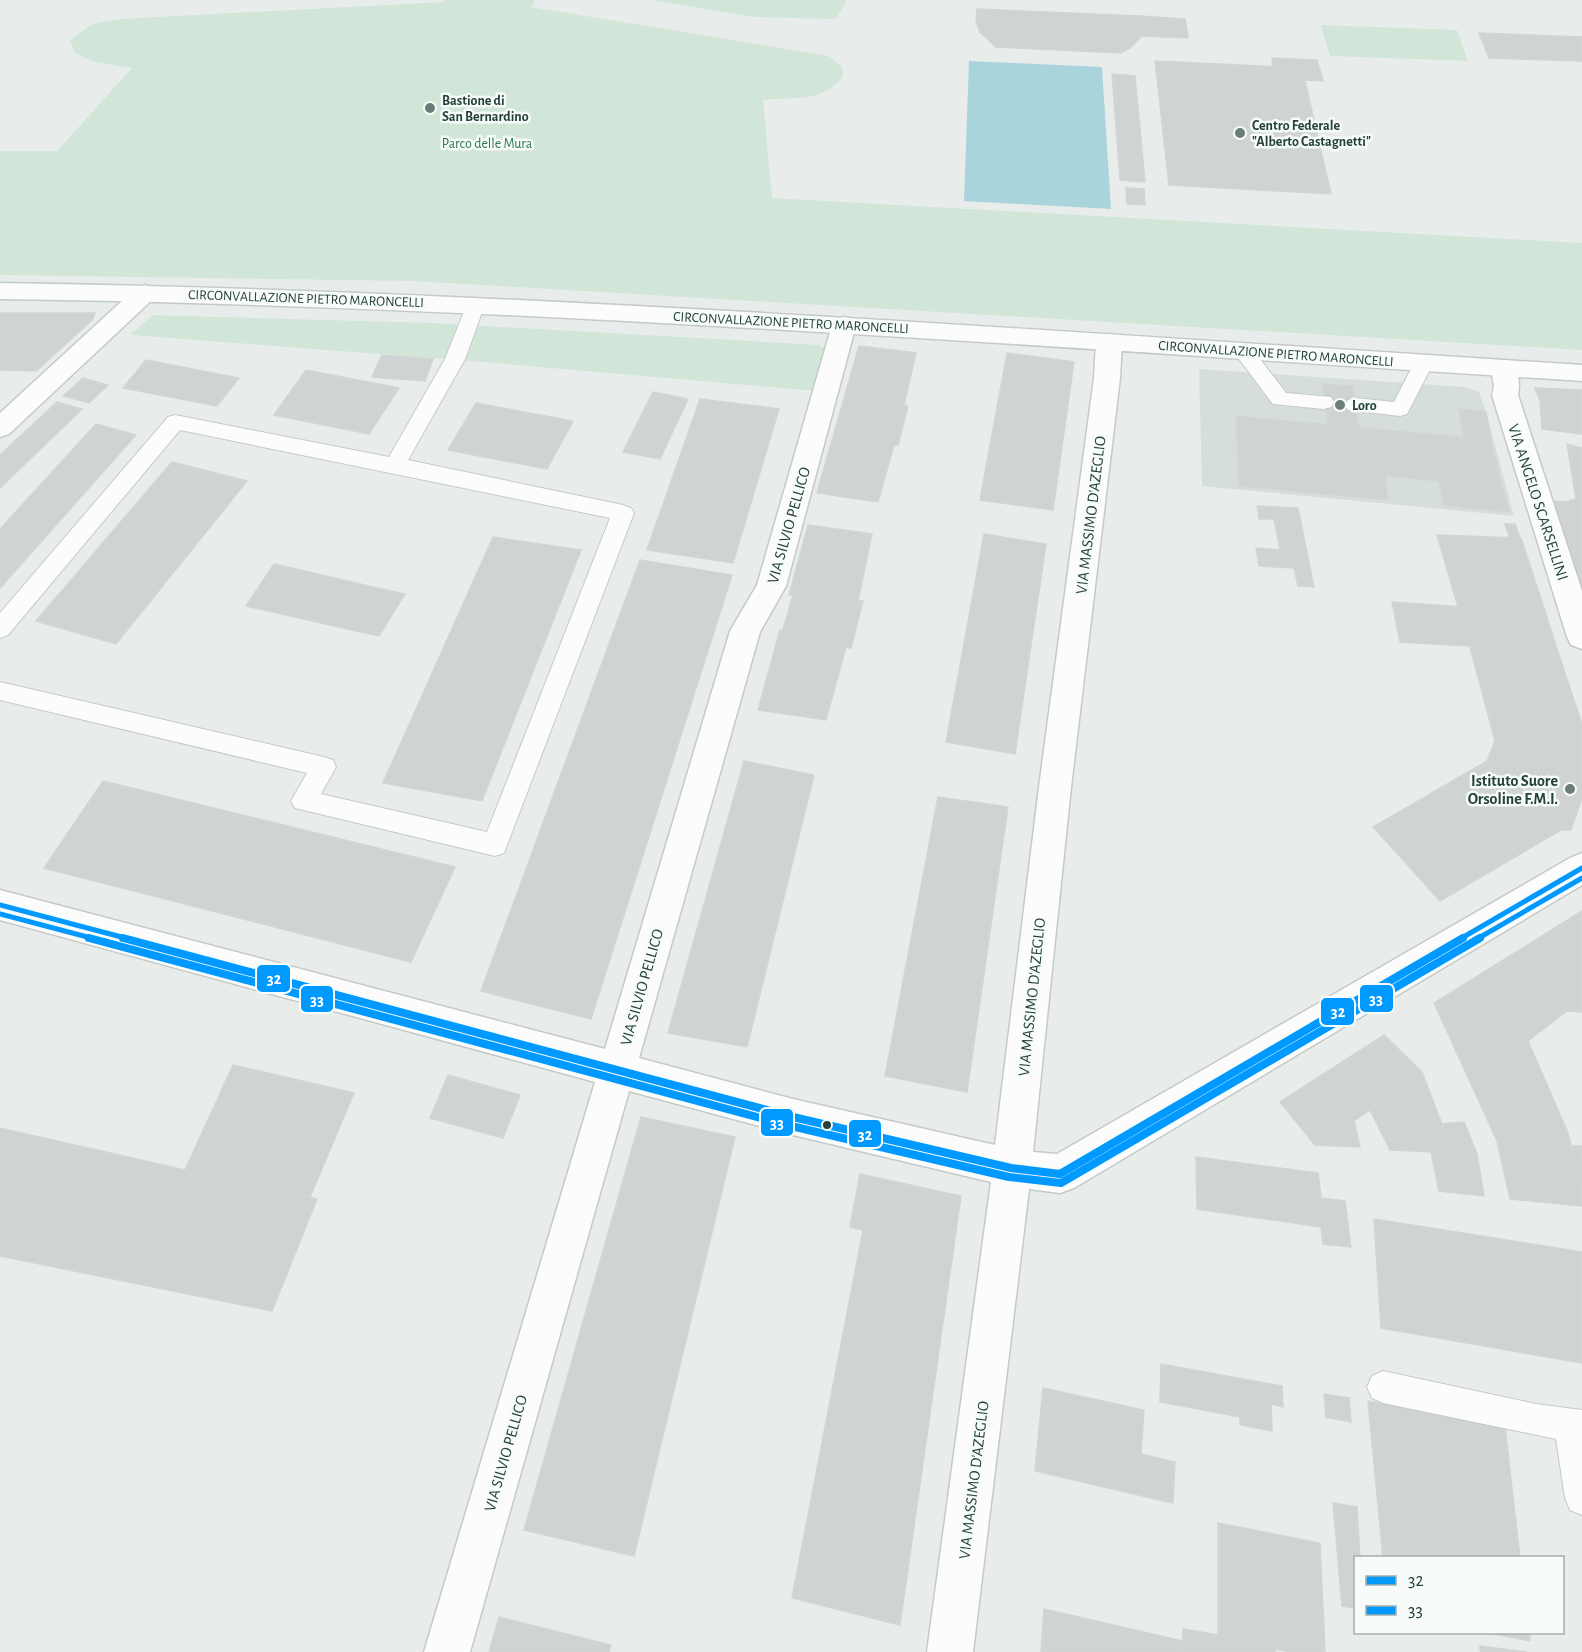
<svg xmlns="http://www.w3.org/2000/svg" width="1582" height="1652" font-family="'Alegreya Sans',sans-serif">
	<style>
		.built { fill: #d6dedb }
		.green { fill: #d1e6d8 }
		.water { fill: #a9d4db }
		.building { fill: #cfd4d2; stroke: #d1d6d4; stroke-width: 1.5 }
		.lines { fill: none; stroke-linecap: round; stroke-linejoin: round }
		.lane-casing { stroke: #c5cac8; stroke-width: 2 }
		.street-casing { stroke: #c5cac8; stroke-width: 3 }
		.secondary-casing { stroke: #c3cbc8; stroke-width: 3 }
		.lane { fill: #fcfcfc; fill-rule: evenodd }
		.street { fill: #fcfcfc; fill-rule: evenodd }
		.secondary { fill: #fcfcfc; fill-rule: evenodd }
		.bus-1-far1-casing { stroke: #f7fbf9; stroke-width: 9 }
		.bus-1-casing { stroke: #f7fbf9; stroke-width: 12 }
		.bus-2-far1-casing { stroke: #f7fbf9; stroke-width: 9 }
		.bus-2-casing { stroke: #f7fbf9; stroke-width: 12 }
		.bus-1-far1 { stroke: #09f; stroke-width: 5 }
		.bus-1 { stroke: #09f; stroke-width: 8 }
		.bus-2-far1 { stroke: #09f; stroke-width: 5 }
		.bus-2 { stroke: #09f; stroke-width: 8 }
		.poi-dot { fill: #697e78; stroke: #f7fbf9; stroke-width: 2 }
		.bus-dot { fill: #24423a; stroke: #f7fbf9; stroke-width: 2 }
		.labels { text-anchor: middle; stroke-width: 5; stroke-linejoin: round; paint-order: stroke }
		.far-poi-label { font-size: 14px; font-weight: bold; fill: #24423a; stroke: #f7fbf9; text-anchor: start }
		.far-park-label { font-size: 14px; fill: #2d7a4b; stroke: #f7fbf9 }
		.far-street-label { font-size: 14px; fill: #24423a; stroke: #f7fbf9 }
		.street-label { font-size: 16px; fill: #24423a; stroke: #f7fbf9 }
		.poi-label { font-size: 16px; font-weight: bold; fill: #24423a; stroke: #f7fbf9; text-anchor: end }
		.line-badge { stroke: #f7fbf9; stroke-width: 2 }
		.badge-label { font-size: 16px; text-anchor: middle; font-weight: bold; fill: #fff }
	</style>
	<rect width="100%" height="100%" fill="#e8edeb"/>
	<!-- built -->
	<polygon class="built" points="1199,369 1465,387 1479,392 1486,412 1514,516 1202,486"/>
	<!-- green -->
	<g class="green">
		<path d="M443 0H535L531 7 829 56 842 67 843 77C818 104 797 96 763 100L772 198 1582 243V350L414 281 0 275V151H57L132 68 92 61 75 53 70 40 92 24 120 19 443 2Z"/>
		<polygon points="652,0 847,0 836,19 753,17"/>
		<polygon points="1321,25 1457,30 1468,61 1330,56"/>
		<polygon points="153,315 432,323 819,345 824,348 825,354 816,391 472,361 130,335"/>
	</g>
	<!-- water -->
	<polygon class="water" points="969,61 1102,67 1111,209 964,201"/>
	<!-- building -->
	<g class="building">
		<polygon points="977,9 1140,16 1142,36 1130,48 1120,53 996,47 980,32 976,21"/>
		<polygon points="1140,16 1185,19 1188,38 1142,36"/>
		<polygon points="1479,33 1582,37 1582,61 1489,58"/>
		<polygon points="1272,58 1317,60 1323,81 1305,80 1302,68 1273,67"/>
		<polygon points="1155,61 1302,68 1331,194 1169,185"/>
		<polygon points="1112,74 1135,76 1145,182 1120,180"/>
		<polygon points="1126,188 1144,189 1145,205 1127,204"/>
		<polygon points="0,313 95,313 92,320 36,371 0,370"/>
		<polygon points="859,346 916,353 904,405 908,406 898,445 894,445 878,502 817,493"/>
		<polygon points="1007,353 1074,362 1053,510 980,500"/>
		<polygon points="382,355 433,359 425,381 372,377"/>
		<polygon points="146,360 239,378 217,406 123,388"/>
		<polygon points="306,370 399,388 369,434 274,415"/>
		<polygon points="83,378 108,385 89,403 63,396"/>
		<polygon points="1322,384 1352,386 1359,427 1328,424"/>
		<polygon points="1535,388 1582,390 1582,434 1542,429 1540,401"/>
		<polygon points="653,392 688,399 660,459 623,452"/>
		<polygon points="700,399 779,409 733,563 647,550"/>
		<polygon points="57,402 82,409 0,488 0,455"/>
		<polygon points="476,403 573,421 547,469 448,450"/>
		<polygon points="1459,409 1486,412 1491,440 1464,438"/>
		<polygon points="1236,416 1491,440 1502,487 1238,462"/>
		<polygon points="96,424 136,435 0,588 0,529"/>
		<polygon points="1567,444 1582,448 1582,593 1572,592 1554,501 1566,502 1576,499"/>
		<polygon points="172,462 247,481 116,644 36,621"/>
		<polygon points="1238,462 1385,476 1388,500 1239,486"/>
		<polygon points="1439,481 1502,487 1510,512 1444,505"/>
		<polygon points="1257,506 1298,508 1314,587 1298,586 1294,568 1259,566 1256,548 1280,550 1274,519 1259,519"/>
		<polygon points="1505,524 1515,524 1520,538 1510,538"/>
		<polygon points="808,525 872,534 858,601 863,601 851,648 846,647 826,720 758,710 780,630 783,630 793,595 789,595"/>
		<polygon points="984,534 1046,544 1015,754 946,742"/>
		<polygon points="1437,535 1521,538 1545,611 1458,607"/>
		<polygon points="493,537 581,550 482,801 383,783"/>
		<polygon points="640,560 732,575 591,1019 481,991"/>
		<polygon points="274,564 382,589 356,631 246,606"/>
		<polygon points="382,589 405,594 379,636 356,631"/>
		<polygon points="1392,602 1493,609 1503,648 1400,642"/>
		<polygon points="1493,609 1545,611 1558,652 1503,648"/>
		<polygon points="1470,647 1503,648 1527,740 1511,785 1395,851 1373,827 1487,761 1495,741"/>
		<polygon points="1503,648 1558,652 1582,724 1582,798 1571,830 1561,830 1440,901 1395,851 1511,785 1527,740"/>
		<polygon points="744,761 814,775 747,1047 668,1033"/>
		<polygon points="103,781 455,867 411,962 44,868"/>
		<polygon points="938,797 1008,807 967,1092 885,1076"/>
		<polygon points="1582,911 1582,1012 1567,1011 1558,966 1534,941"/>
		<polygon points="1534,941 1558,966 1567,1011 1528,1041 1568,1133 1497,1141 1434,1003"/>
		<polygon points="1384,1035 1422,1072 1453,1153 1390,1150 1370,1110 1354,1121 1360,1147 1315,1145 1280,1102"/>
		<polygon points="233,1065 315,1084 271,1187 317,1199 272,1311 0,1256 0,1128 185,1170"/>
		<polygon points="448,1075 520,1095 503,1138 430,1118"/>
		<polygon points="315,1084 354,1093 310,1197 271,1187"/>
		<polygon points="641,1117 735,1137 634,1556 524,1530"/>
		<polygon points="1464,1122 1477,1154 1453,1153 1442,1124"/>
		<polygon points="1568,1133 1582,1190 1582,1206 1510,1199 1497,1141"/>
		<polygon points="1571,1146 1582,1146 1582,1190"/>
		<polygon points="1431,1152 1477,1154 1484,1196 1439,1191"/>
		<polygon points="1196,1157 1318,1173 1321,1198 1345,1201 1351,1247 1323,1244 1321,1227 1197,1209"/>
		<polygon points="860,1174 961,1196 900,1625 792,1598 863,1230 850,1227"/>
		<polygon points="1374,1219 1582,1252 1582,1363 1381,1328"/>
		<polygon points="1161,1364 1282,1386 1283,1407 1271,1404 1272,1431 1240,1425 1240,1417 1160,1402"/>
		<polygon points="1043,1388 1144,1410 1141,1454 1175,1462 1173,1503 1035,1471"/>
		<polygon points="1324,1394 1349,1398 1351,1422 1326,1417"/>
		<polygon points="1368,1401 1505,1427 1520,1558 1383,1558"/>
		<polygon points="1333,1503 1357,1507 1360,1558 1356,1558 1356,1608 1342,1606"/>
		<polygon points="1218,1523 1320,1543 1325,1652 1290,1652 1275,1649 1275,1652 1183,1652 1183,1629 1218,1635"/>
		<polygon points="1044,1609 1183,1641 1183,1652 1041,1652"/>
		<polygon points="499,1617 611,1645 609,1652 489,1652"/>
		<polygon points="1484,1632 1529,1632 1530,1641"/>
		<polygon points="1479,1646 1527,1652 1481,1652"/>
	</g>
	<g class="lines">
		<defs>
			<g id="lane">
				<polygon points="476,298 483,300 485,304 465,359 408,460 623,505 631,508 634,513 504,853 495,856 295,808 291,801 307,773 0,700 0,682 324,757 333,760 336,767 321,794 487,832 610,518 180,430 8,635 0,638 0,613 168,417 175,415 389,457 445,359 467,304 469,300"/>
				<polygon points="1243,345 1250,346 1286,393 1331,397 1334,402 1331,407 1324,409 1273,404 1233,351 1236,346"/>
				<polygon points="1424,356 1431,357 1434,362 1407,414 1400,416 1348,410 1345,405 1348,400 1355,398 1394,402 1417,357"/>
				<polygon points="1383,1371 1536,1404 1582,1410 1582,1515 1570,1510 1565,1498 1556,1439 1383,1403 1372,1398 1367,1387 1372,1376"/>
			</g>
			<g id="street">
				<polygon points="145,285 154,288 157,293 154,298 9,434 0,437 0,413 136,288"/>
				<polygon points="844,317 853,319 856,325 786,586 760,632 639,1058 793,1099 995,1145 1039,787 1094,378 1096,342 1100,336 1109,334 1118,336 1122,342 1120,378 1071,787 1033,1152 1057,1154 1570,858 1582,853 1582,885 1074,1188 1060,1193 1029,1189 973,1652 927,1652 991,1182 793,1135 629,1091 470,1652 424,1652 595,1082 0,920 0,890 605,1049 730,631 757,585 832,325 835,319"/>
				<path d="M1504 360 1513 362C1519 372 1520 384 1518 395L1582 591V649L1571 645 1567 637 1492 395 1494 386 1491 368 1495 362Z"/>
			</g>
			<path id="secondary" d="M0 283C528 291 1055 332 1582 365V381C1055 348 528 306 0 299Z"/>
		</defs>
		<!-- lane casing -->
		<use href="#lane" class="lane-casing"/>
		<!-- street casing -->
		<use href="#street" class="street-casing"/>
		<!-- secondary casing -->
		<use href="#secondary" class="secondary-casing"/>
		<!-- lane -->
		<use href="#lane" class="lane"/>
		<!-- street -->
		<use href="#street" class="street"/>
		<!-- secondary -->
		<use href="#secondary" class="secondary"/>
		<defs>
			<g id="bus-1-far1">
				<polyline points="0,905 129,939"/>
				<polyline points="1460,939 1582,868"/>
			</g>
			<polyline id="bus-1" points="123,938 793,1117 1011,1168 1060,1174 1463,938"/>
			<g id="bus-2-far1">
				<polyline points="0,914 95,939"/>
				<polyline points="1477,939 1582,878"/>
			</g>
			<polyline id="bus-2" points="89,938 791,1126 1009,1177 1061,1183 1480,938"/>
		</defs>
		<!-- bus-1-far1 casing -->
		<use href="#bus-1-far1" class="bus-1-far1-casing"/>
		<!-- bus-1 casing -->
		<use href="#bus-1" class="bus-1-casing"/>
		<!-- bus-2-far1 casing -->
		<use href="#bus-2-far1" class="bus-2-far1-casing"/>
		<!-- bus-2 casing -->
		<use href="#bus-2" class="bus-2-casing"/>
		<!-- bus-1-far1 -->
		<use href="#bus-1-far1" class="bus-1-far1"/>
		<!-- bus-1 -->
		<use href="#bus-1" class="bus-1"/>
		<!-- bus-2-far1 -->
		<use href="#bus-2-far1" class="bus-2-far1"/>
		<!-- bus-2 -->
		<use href="#bus-2" class="bus-2"/>
	</g>
	<!-- markers -->
	<g class="poi-dot">
		<circle cx="430" cy="108" r="6"/>
		<circle cx="1240" cy="133" r="6"/>
		<circle cx="1340" cy="405" r="6"/>
		<circle cx="1570" cy="789" r="6"/>
	</g>
	<circle class="bus-dot" cx="827" cy="1125" r="5"/>
	<g class="labels">
		<!-- far-poi labels -->
		<g class="far-poi-label">
			<text x="442" y="105">Bastione di<tspan x="442" dy="16">San Bernardino</tspan></text>
			<text x="1252" y="130">Centro Federale<tspan x="1252" dy="16">"Alberto Castagnetti"</tspan></text>
			<text x="1352" y="410">Loro</text>
		</g>
		<!-- far-park labels -->
		<g class="far-park-label">
			<text x="487" y="148">Parco delle Mura</text>
		</g>
		<!-- far-street labels -->
		<g class="far-street-label">
			<text transform="translate(306 298) rotate(2)" y="5">CIRCONVALLAZIONE PIETRO MARONCELLI</text>
			<text transform="translate(791 322) rotate(3)" y="5">CIRCONVALLAZIONE PIETRO MARONCELLI</text>
			<text transform="translate(1276 353) rotate(4)" y="5">CIRCONVALLAZIONE PIETRO MARONCELLI</text>
		</g>
		<!-- street labels -->
		<g class="street-label">
			<text transform="translate(1539 502) rotate(72)" y="6">VIA ANGELO SCARSELLINI</text>
			<text transform="translate(1090 515) rotate(-83)" y="6">VIA MASSIMO D'AZEGLIO</text>
			<text transform="translate(788 525) rotate(-74)" y="6">VIA SILVIO PELLICO</text>
			<text transform="translate(641 987) rotate(-74)" y="6">VIA SILVIO PELLICO</text>
			<text transform="translate(1031 997) rotate(-84)" y="6">VIA MASSIMO D'AZEGLIO</text>
			<text transform="translate(505 1453) rotate(-74)" y="6">VIA SILVIO PELLICO</text>
			<text transform="translate(973 1480) rotate(-83)" y="6">VIA MASSIMO D'AZEGLIO</text>
		</g>
		<!-- poi labels -->
		<g class="poi-label">
			<text x="1558" y="786">Istituto Suore<tspan x="1558" dy="18">Orsoline F.M.I.</tspan></text>
		</g>
	</g>
	<g class="line-badge">
		<rect x="256" y="964" width="35" height="29" rx="6" fill="#09f"/>
		<rect x="1359" y="984" width="35" height="29" rx="6" fill="#09f"/>
		<rect x="300" y="985" width="34" height="28" rx="6" fill="#09f"/>
		<rect x="1320" y="997" width="35" height="29" rx="6" fill="#09f"/>
		<rect x="760" y="1108" width="34" height="29" rx="6" fill="#09f"/>
		<rect x="848" y="1119" width="34" height="29" rx="6" fill="#09f"/>
	</g>
	<g class="badge-label">
		<text x="274" y="984">32</text>
		<text x="1376" y="1004">33</text>
		<text x="317" y="1005">33</text>
		<text x="1338" y="1017">32</text>
		<text x="777" y="1128">33</text>
		<text x="865" y="1140">32</text>
	</g>
	<!-- legend -->
	<rect x="1354" y="1556" width="210" height="78" fill="#f7fbf9" stroke="#a3b1ad" stroke-width="1.5"/>
	<rect x="1366" y="1576" width="30" height="9" fill="#0099ff" stroke="#a3b1ad" stroke-width="1.5"/>
	<text x="1408" y="1586" font-size="18" fill="#24423a">32</text>
	<rect x="1366" y="1606" width="30" height="9" fill="#0099ff" stroke="#a3b1ad" stroke-width="1.5"/>
	<text x="1408" y="1616" font-size="18" fill="#24423a">33</text>
</svg>
